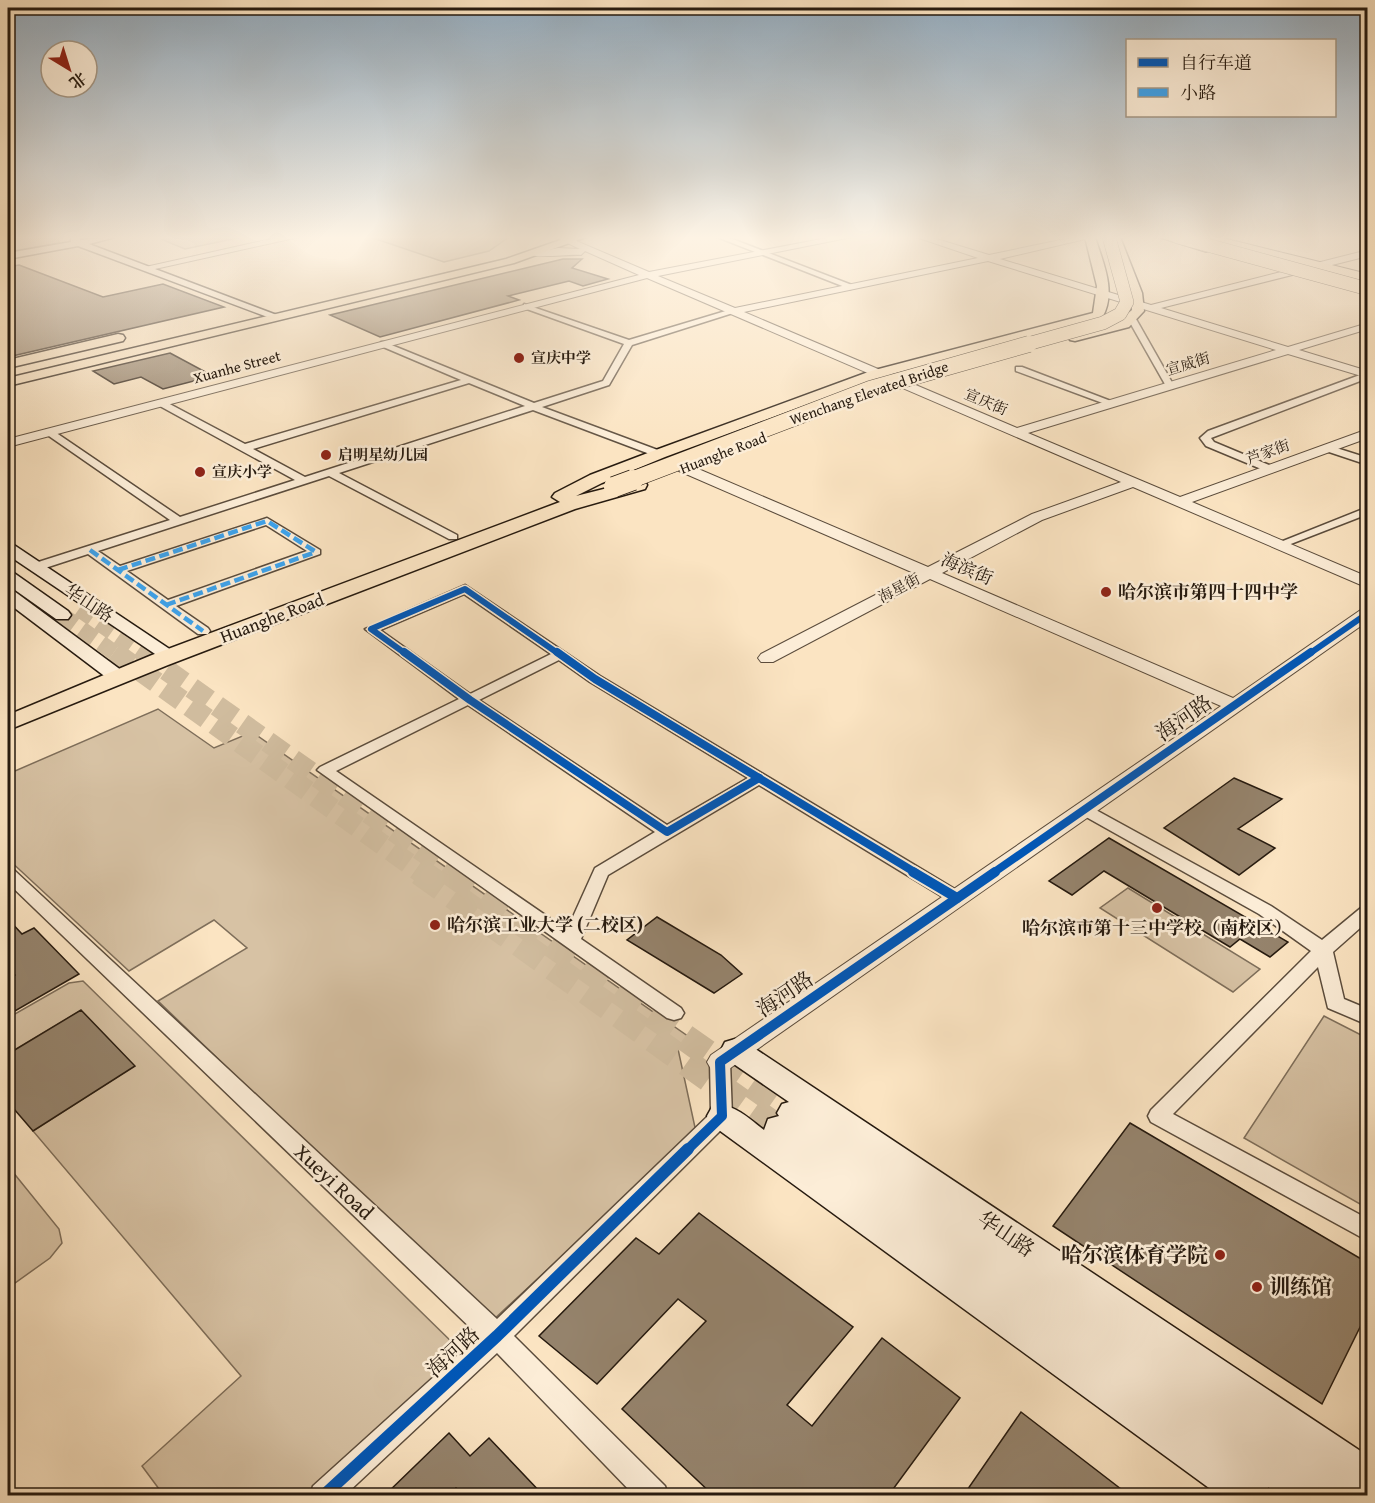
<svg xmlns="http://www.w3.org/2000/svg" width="1375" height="1503" font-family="'Gentium Book Plus','Noto Serif SC',serif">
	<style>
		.green { fill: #d7c2a4; stroke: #7e6e5a; stroke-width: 1.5 }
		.building { fill: #95836c; stroke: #261a0f; stroke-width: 1.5 }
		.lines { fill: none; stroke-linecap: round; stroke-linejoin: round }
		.secondary-tunnel-far2 { stroke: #d0bc9e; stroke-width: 16; stroke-dasharray: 16 8; stroke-linecap: butt }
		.secondary-tunnel-far1 { stroke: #d0bc9e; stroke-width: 21; stroke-dasharray: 21 10; stroke-linecap: butt }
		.secondary-tunnel { stroke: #d0bc9e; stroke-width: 27; stroke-dasharray: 27 14; stroke-linecap: butt }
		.minor-casing { stroke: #5b4c3c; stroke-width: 3 }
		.tertiary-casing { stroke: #5b4c3c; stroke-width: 2 }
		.secondary-casing { stroke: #261a0f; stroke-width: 3 }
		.primary-casing { stroke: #261a0f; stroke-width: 3 }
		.trunk-casing { stroke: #261a0f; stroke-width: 2 }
		.minor { fill: #fcedd7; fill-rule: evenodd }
		.tertiary { fill: #fcedd7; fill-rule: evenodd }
		.secondary { fill: #fcedd7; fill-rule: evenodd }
		.primary { fill: #fbe4c2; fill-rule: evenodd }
		.trunk { fill: #fbe4c2; fill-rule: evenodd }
		.trunk-bridge-far2-casing { stroke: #261a0f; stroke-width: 14; stroke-linecap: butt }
		.trunk-bridge-far1-casing { stroke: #261a0f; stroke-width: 17; stroke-linecap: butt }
		.trunk-bridge-casing { stroke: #261a0f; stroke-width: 22; stroke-linecap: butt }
		.trunk-bridge-far2 { stroke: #fbe4c2; stroke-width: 13 }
		.trunk-bridge-far1 { stroke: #fbe4c2; stroke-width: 16 }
		.trunk-bridge { stroke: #fbe4c2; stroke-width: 20 }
		.quiet { stroke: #3ea2ea; stroke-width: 4.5; stroke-dasharray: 10 4.5; stroke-linecap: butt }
		.cycleway-far3-casing { stroke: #fcedd7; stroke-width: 9 }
		.cycleway-far2-casing { stroke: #fcedd7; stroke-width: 11 }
		.cycleway-far1-casing { stroke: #fcedd7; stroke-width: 14 }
		.cycleway-casing { stroke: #fcedd7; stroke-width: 16 }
		.cycleway-far3 { stroke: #0057b8; stroke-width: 6 }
		.cycleway-far2 { stroke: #0057b8; stroke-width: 8 }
		.cycleway-far1 { stroke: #0057b8; stroke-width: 10 }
		.cycleway { stroke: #0057b8; stroke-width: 12 }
		.poi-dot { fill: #8f2418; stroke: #fcedd7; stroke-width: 2 }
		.labels { text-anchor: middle; stroke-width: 5; stroke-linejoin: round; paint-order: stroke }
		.far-poi-label { font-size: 15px; font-weight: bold; fill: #261a0f; stroke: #fcedd7; text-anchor: start }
		.far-street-label { font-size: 15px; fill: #261a0f; stroke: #fcedd7 }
		.street-label { font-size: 18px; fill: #261a0f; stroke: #fcedd7 }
		.poi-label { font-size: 18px; font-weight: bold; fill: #261a0f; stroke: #fcedd7; text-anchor: start }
		.near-street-label { font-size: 21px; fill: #261a0f; stroke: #fcedd7 }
		.near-poi-label { font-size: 21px; font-weight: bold; fill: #261a0f; stroke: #fcedd7; text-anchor: end }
	</style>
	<rect width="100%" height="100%" fill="#fbe4c2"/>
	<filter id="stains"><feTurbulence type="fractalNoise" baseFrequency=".00333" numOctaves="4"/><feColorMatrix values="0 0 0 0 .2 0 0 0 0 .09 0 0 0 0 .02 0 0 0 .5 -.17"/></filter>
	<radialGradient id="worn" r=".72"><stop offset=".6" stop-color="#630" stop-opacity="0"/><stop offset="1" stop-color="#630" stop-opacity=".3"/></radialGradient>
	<!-- green -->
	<g class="green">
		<polygon points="8,237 58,237 59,243 8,252"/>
		<polygon points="175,237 242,237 185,249 163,240"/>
		<polygon points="370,237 509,237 489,251 444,262"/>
		<polygon points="158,709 214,748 252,732 692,1039 678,1049 696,1132 491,1322 158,1001 247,948 214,920 129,971 8,859 8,774"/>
		<polygon points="1128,888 1260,969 1233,992 1100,908"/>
		<polygon points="83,981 461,1351 310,1495 160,1495 162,1493 142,1466 241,1376 33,1131 134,1066 80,1011 8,1054 8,1018 69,983"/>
		<polygon points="1324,1016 1367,1038 1367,1208 1244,1138"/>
		<polygon points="8,1166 59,1229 62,1243 50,1258 8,1288"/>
	</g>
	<!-- building -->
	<g class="building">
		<polygon points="563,259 582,259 572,268 608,279 583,286 569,281 508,296 519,300 380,337 330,315"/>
		<polygon points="19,265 103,297 163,284 224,307 8,357 8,267"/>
		<polygon points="170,353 213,376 163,389 141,377 114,384 93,371"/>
		<polygon points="1234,778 1282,799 1238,829 1275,848 1239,875 1164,828"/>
		<polygon points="1109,838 1288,942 1270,957 1240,939 1230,947 1104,871 1072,895 1049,881"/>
		<polygon points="657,917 721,955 742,974 714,993 627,940"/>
		<polygon points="8,919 22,934 34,928 79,974 8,1015 8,979 15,975 8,967"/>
		<polygon points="81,1010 135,1066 33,1131 8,1102 8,1054"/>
		<polygon points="1130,1123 1368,1263 1368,1311 1322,1404 1053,1226"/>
		<polygon points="699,1213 853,1327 787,1405 812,1426 882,1338 960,1398 888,1496 714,1496 622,1409 706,1321 678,1299 597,1384 539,1336 636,1238 659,1254"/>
		<polygon points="1021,1412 1130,1496 963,1496"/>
		<polygon points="449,1433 470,1456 489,1438 544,1496 463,1496 456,1488 449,1496 384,1496"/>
	</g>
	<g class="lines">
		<!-- secondary-tunnel-far2 -->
		<g class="secondary-tunnel-far2">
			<polyline points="79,609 143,654"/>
			<polyline points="62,615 116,654"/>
		</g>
		<!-- secondary-tunnel-far1 -->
		<g class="secondary-tunnel-far1">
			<polyline points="114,652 422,873"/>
			<polyline points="141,652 453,873"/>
		</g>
		<!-- secondary-tunnel -->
		<g class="secondary-tunnel">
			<polyline points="420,872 778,1128"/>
			<polyline points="450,872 792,1113"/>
		</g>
		<defs>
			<g id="minor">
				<polygon points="717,237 727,237 857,287 850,289"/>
				<path d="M524 304 629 340 729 310 736 312 632 345 609 385 542 407 663 452V456H655L533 410 339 473 457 535V539H449L329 476 98 551 120 566 267 518 320 550V554L176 606 208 628 210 631 208 634H198L88 554 36 571 30 567 32 564 170 520 46 434V430H52L180 517 295 480 158 405V401H164L245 444 461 380 381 346V342H384L534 403 603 381 624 344 524 308ZM469 383 525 406 305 477 253 449ZM266 525 307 551 168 600 127 571Z"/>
				<polygon points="1129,317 1136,319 1174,386 1173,388 1166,386 1128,319"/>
				<polygon points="1016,367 1022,367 1116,403 1108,405 1016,371"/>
				<polygon points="1368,372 1368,378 1211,438 1214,442 1274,467 1274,471 1266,471 1206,446 1200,438 1208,431"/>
				<polygon points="1327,445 1368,458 1368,465 1323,450 1322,448"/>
				<polygon points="1368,507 1368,514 1283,547 1275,547 1273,545"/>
				<path d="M465 585 600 676 963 894 966 898 963 902H951L759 785 608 875 581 939 681 1008 684 1013 681 1018 674 1020 667 1018 317 770 320 767 459 699 365 629ZM464 594 551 654 470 694 380 630ZM559 660 590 682 748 778 667 825 479 700ZM468 705 655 832 595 868 567 930 336 771Z"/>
				<polygon points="1085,804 1271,906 1322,940 1362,907 1368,905 1368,921 1333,952 1344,999 1368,1009 1368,1025 1328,1008 1318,967 1173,1114 1368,1219 1368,1241 1151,1122 1148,1116 1151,1110 1311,951 1259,914 1079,813 1077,809 1079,805"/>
				<polygon points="8,868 14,870 497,1319 711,1113 710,1062 713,1056 720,1054 727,1056 730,1062 732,1116 729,1122 514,1336 665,1486 668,1496 635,1496 497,1353 344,1496 310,1496 313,1486 479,1336 8,883"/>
			</g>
			<g id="tertiary">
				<polygon points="280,237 299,237 146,271 141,268"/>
				<path d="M555 237H567L649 272 832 237H852L658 276 735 308 978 258 916 237H930L989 255 1075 237H1094L1000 259 1151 305 1368 250V256L1161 308 1288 347 1368 323V329L1299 350 1368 371V378L1288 354 1028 433 1180 497 1368 429V438L1192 502 1368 577V588L1133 487 1042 520 942 573 1233 698 1362 609 1368 608V621L729 1069 720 1072 711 1069 707 1062 711 1055 1221 706 930 579 773 662H761L758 658 761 654 916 574 679 471 677 468 679 465H689L928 567 1032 514 1121 482 647 278 8 447V439L639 275 585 251 581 255C569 254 536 259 529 254L558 248 580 249ZM988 261 1276 350 1017 428 744 312Z"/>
			</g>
			<g id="secondary">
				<polygon points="71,237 80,237 80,240 115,237 89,244 282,317 281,319 273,319 78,246 8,259 8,253 71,242"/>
				<polygon points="8,543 14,545 180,656 178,660 164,660 8,555"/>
				<polygon points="8,572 14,573 68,611 71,615 68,619 56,619 8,585"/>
				<polygon points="8,590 14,591 125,673 128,677 125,681 111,681 8,603"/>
				<path d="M735 1039 745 1042 1368 1456V1496H1280L1268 1487 1272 1496H1220L712 1125 707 1116 712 1107C732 1101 748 1118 764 1130L768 1119 779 1116 777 1113 782 1104 789 1102 725 1058 721 1050 725 1042Z"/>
			</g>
			<g id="primary">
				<polygon points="569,237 586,237 514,263 8,386 8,378 506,259"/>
				<path d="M1085 237H1095C1103 263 1117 292 1102 318L881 377 665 457 602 483 576 496 639 480 645 481 647 485 645 489 575 509 168 665 8 730V715L152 655 560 502 552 497 555 493 590 475 653 451 871 371 1093 313 1097 286Z"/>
				<polygon points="1110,237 1120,237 1142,293 1144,311 1129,327 1075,341 1070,340 1068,337 1070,334 1119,321 1132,310 1130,293"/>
				<polygon points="118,334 123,335 125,338 123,341 8,368 8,360"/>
			</g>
			<g id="trunk">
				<polygon points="1158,237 1177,237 1212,249 1206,252"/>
				<polygon points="1199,237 1219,237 1368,274 1368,282"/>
			</g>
		</defs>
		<!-- minor casing -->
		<use href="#minor" class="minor-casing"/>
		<!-- tertiary casing -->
		<use href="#tertiary" class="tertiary-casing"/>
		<!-- secondary casing -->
		<use href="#secondary" class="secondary-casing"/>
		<!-- primary casing -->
		<use href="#primary" class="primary-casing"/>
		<!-- trunk casing -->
		<use href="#trunk" class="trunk-casing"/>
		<!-- minor -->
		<use href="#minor" class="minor"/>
		<!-- tertiary -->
		<use href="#tertiary" class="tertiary"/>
		<!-- secondary -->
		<use href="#secondary" class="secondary"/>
		<!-- primary -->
		<use href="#primary" class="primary"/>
		<!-- trunk -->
		<use href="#trunk" class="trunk"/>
		<defs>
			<g id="trunk-bridge-far2">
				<polyline points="1178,237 1368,289"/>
				<polyline points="1024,345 1103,323 1120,314 1127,302 1109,237"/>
			</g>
			<polyline id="trunk-bridge-far1" points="629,481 870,389 1029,344"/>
			<polyline id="trunk-bridge" points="614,487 633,480"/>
		</defs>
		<!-- trunk-bridge-far2 casing -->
		<use href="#trunk-bridge-far2" class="trunk-bridge-far2-casing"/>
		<!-- trunk-bridge-far1 casing -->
		<use href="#trunk-bridge-far1" class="trunk-bridge-far1-casing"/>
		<!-- trunk-bridge casing -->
		<use href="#trunk-bridge" class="trunk-bridge-casing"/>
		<!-- trunk-bridge-far2 -->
		<use href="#trunk-bridge-far2" class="trunk-bridge-far2"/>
		<!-- trunk-bridge-far1 -->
		<use href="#trunk-bridge-far1" class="trunk-bridge-far1"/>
		<!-- trunk-bridge -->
		<use href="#trunk-bridge" class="trunk-bridge"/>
		<!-- quiet -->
		<g class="quiet">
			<polyline points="90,550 203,631"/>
			<polyline points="118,570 267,521 316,552"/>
			<polyline points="166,605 316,552"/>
		</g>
		<defs>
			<g id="cycleway-far3">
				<polyline points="406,654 371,629 465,589 559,654"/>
				<polyline points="1309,654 1368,613"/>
			</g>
			<g id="cycleway-far2">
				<polyline points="404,652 470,700 667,832 759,778"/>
				<polyline points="557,652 595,679 759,778"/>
				<polyline points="759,778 916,873"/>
				<polyline points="993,873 1311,652"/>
			</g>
			<g id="cycleway-far1">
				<polyline points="913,872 957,898"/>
				<polyline points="686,1151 722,1116 720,1062 995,872"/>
			</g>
			<polyline id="cycleway" points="323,1496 497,1336 688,1149"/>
		</defs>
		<!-- cycleway-far3 casing -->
		<use href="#cycleway-far3" class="cycleway-far3-casing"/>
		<!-- cycleway-far2 casing -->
		<use href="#cycleway-far2" class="cycleway-far2-casing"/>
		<!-- cycleway-far1 casing -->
		<use href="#cycleway-far1" class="cycleway-far1-casing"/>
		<!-- cycleway casing -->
		<use href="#cycleway" class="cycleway-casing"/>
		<!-- cycleway-far3 -->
		<use href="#cycleway-far3" class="cycleway-far3"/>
		<!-- cycleway-far2 -->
		<use href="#cycleway-far2" class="cycleway-far2"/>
		<!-- cycleway-far1 -->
		<use href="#cycleway-far1" class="cycleway-far1"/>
		<!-- cycleway -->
		<use href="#cycleway" class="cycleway"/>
	</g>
	<!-- sky -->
	<linearGradient id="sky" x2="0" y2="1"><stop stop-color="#93acc0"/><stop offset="0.53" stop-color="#fdf3e4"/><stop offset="1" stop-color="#fdf3e4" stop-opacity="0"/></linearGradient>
	<rect width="1375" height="448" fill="url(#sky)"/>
	<!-- markers -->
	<g class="poi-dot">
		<circle cx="519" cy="358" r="6"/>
		<circle cx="326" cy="455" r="6"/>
		<circle cx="200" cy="472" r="6"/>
		<circle cx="1106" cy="592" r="6"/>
		<circle cx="1157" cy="908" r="6"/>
		<circle cx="435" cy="925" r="6"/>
		<circle cx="1220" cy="1255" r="6"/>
		<circle cx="1257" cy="1287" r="6"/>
	</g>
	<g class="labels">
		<!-- far-poi labels -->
		<g class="far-poi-label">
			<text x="531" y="363">宣庆中学</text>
			<text x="338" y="460">启明星幼儿园</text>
			<text x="212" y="477">宣庆小学</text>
		</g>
		<!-- far-street labels -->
		<g class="far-street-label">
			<text transform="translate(1188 364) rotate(-17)" y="5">宣威街</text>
			<text transform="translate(237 367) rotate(-15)" y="5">Xuanhe Street</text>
			<text transform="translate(869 393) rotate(-19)" y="5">Wenchang Elevated Bridge</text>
			<text transform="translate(986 402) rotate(23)" y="5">宣庆街</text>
			<text transform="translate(1268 452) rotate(-20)" y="5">芦家街</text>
			<text transform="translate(723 453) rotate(-21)" y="5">Huanghe Road</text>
			<text transform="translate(899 588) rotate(-28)" y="5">海星街</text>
		</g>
		<!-- street labels -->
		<g class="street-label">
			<text transform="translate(967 569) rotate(23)" y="6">海滨街</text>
			<text transform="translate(89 603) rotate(33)" y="6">华山路</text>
			<text transform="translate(272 618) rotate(-21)" y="6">Huanghe Road</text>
		</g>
		<!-- poi labels -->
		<g class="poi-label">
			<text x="1118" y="598">哈尔滨市第四十四中学</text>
			<text x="447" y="931">哈尔滨工业大学 (二校区)</text>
			<text x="1157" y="934" text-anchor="middle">哈尔滨市第十三中学校（南校区）</text>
		</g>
		<!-- near-street labels -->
		<g class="near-street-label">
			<text transform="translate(1184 718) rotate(-35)" y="7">海河路</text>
			<text transform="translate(785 994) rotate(-34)" y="7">海河路</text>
			<text transform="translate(334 1182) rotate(43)" y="7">Xueyi Road</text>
			<text transform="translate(1006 1234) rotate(34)" y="7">华山路</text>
			<text transform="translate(453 1352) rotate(-43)" y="7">海河路</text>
		</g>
		<!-- near-poi labels -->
		<g class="near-poi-label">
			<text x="1208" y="1262">哈尔滨体育学院</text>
			<text x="1269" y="1294" text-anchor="start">训练馆</text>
		</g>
	</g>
	<!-- margin -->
	<rect width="1375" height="1503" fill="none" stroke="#fbe4c2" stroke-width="30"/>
	<rect x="9" y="9" width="1357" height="1485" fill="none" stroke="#261a0f" stroke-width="3"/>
	<rect x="15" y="15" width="1345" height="1473" fill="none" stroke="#261a0f" stroke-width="1.5"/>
	<!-- legend -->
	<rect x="1126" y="39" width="210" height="78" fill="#fcedd7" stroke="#a69987" stroke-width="1.5"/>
	<rect x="1138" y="58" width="30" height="9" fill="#0057b8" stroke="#a69987" stroke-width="1.5"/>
	<text x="1180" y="69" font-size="18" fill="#261a0f">自行车道</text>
	<rect x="1138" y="88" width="30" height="9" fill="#3ea2ea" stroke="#a69987" stroke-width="1.5"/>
	<text x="1180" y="99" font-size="18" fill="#261a0f">小路</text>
	<!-- north arrow -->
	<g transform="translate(69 69) rotate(142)"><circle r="28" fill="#fcedd7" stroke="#a69987" stroke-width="1.5"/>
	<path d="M0-4.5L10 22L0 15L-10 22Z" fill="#8f2418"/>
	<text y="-9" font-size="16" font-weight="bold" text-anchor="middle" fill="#261a0f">北</text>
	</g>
	<rect width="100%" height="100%" filter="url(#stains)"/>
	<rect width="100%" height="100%" fill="url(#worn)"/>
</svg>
